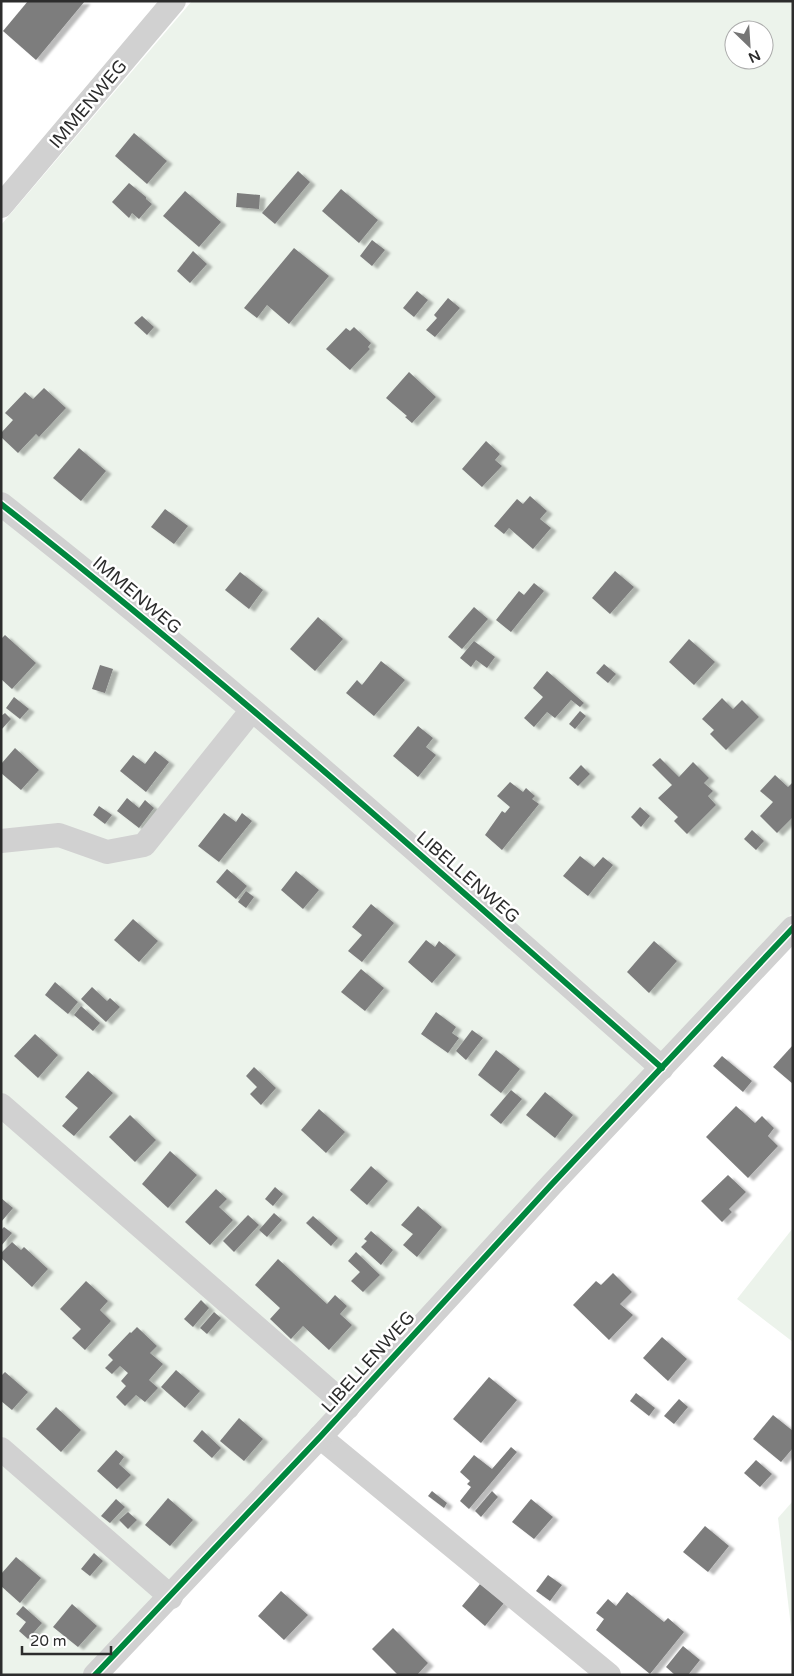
<svg xmlns="http://www.w3.org/2000/svg" width="794" height="1676" font-family="'Varela Round',sans-serif">
	<style>
		.green { fill: #ecf3eb; fill-rule: evenodd }
		.building { fill: #7d7d7d; filter: url(#shadow) }
		.lines { fill: none; stroke-linecap: round; stroke-linejoin: round }
		.minor { stroke: #d1d1d1; stroke-width: 24 }
		.cycleway-casing { stroke: #fff; stroke-width: 9 }
		.cycleway { stroke: #00873e; stroke-width: 6 }
		.labels { text-anchor: middle; stroke-width: 5; stroke-linejoin: round; paint-order: stroke }
		.street-label { font-size: 18px; fill: #2c2c2c; stroke: #fff }
	</style>
	<defs>
		<filter id="shadow"><feDropShadow dx="5.5" dy="3" stdDeviation="1" flood-color="#0004"/></filter>
	</defs>
	<rect width="100%" height="100%" fill="#fff"/>
	<!-- green -->
	<g class="green">
		<path d="M192 1H793V912L329 1416 82 1675H1V225ZM734 30H764V60H734Z"/>
		<polygon points="793,1228 793,1342 737,1299"/>
		<polygon points="793,1501 793,1644 778,1518"/>
	</g>
	<!-- building -->
	<g class="building">
		<polygon points="28,1 85,1 36,60 3,31"/>
		<polygon points="134,133 167,161 147,184 115,156"/>
		<polygon points="298,171 310,182 275,224 262,213"/>
		<polygon points="129,183 146,197 146,199 152,204 139,219 132,213 129,218 112,202"/>
		<polygon points="341,189 378,220 359,243 322,211"/>
		<polygon points="185,191 221,222 199,247 163,216"/>
		<polygon points="237,193 260,195 259,209 236,207"/>
		<polygon points="372,240 385,250 372,266 360,256"/>
		<polygon points="294,248 329,276 289,324 267,305 257,318 244,308"/>
		<polygon points="193,251 207,264 190,283 177,271"/>
		<polygon points="417,291 428,300 414,317 403,308"/>
		<polygon points="448,298 460,308 435,337 426,330 437,318 434,315"/>
		<polygon points="142,316 154,327 147,335 134,323"/>
		<polygon points="354,327 371,343 368,347 370,349 350,370 326,349 346,328 350,331"/>
		<polygon points="409,372 436,397 412,423 405,417 407,416 386,398"/>
		<polygon points="44,388 66,408 39,437 36,434 18,453 1,437 1,433 13,420 5,413 25,392 33,399"/>
		<polygon points="486,441 500,454 495,460 502,466 482,487 462,469"/>
		<polygon points="79,448 106,471 81,501 53,478"/>
		<polygon points="530,496 547,511 540,519 551,528 533,549 509,528 504,534 494,526 517,499 523,504"/>
		<polygon points="165,509 188,526 174,544 151,527"/>
		<polygon points="615,571 634,587 610,614 592,598"/>
		<polygon points="240,572 263,590 249,609 225,590"/>
		<polygon points="534,583 544,591 511,632 496,620 519,591 524,595"/>
		<polygon points="474,607 488,619 462,649 448,637"/>
		<polygon points="318,617 343,639 315,671 290,649"/>
		<polygon points="5,635 36,663 12,689 1,679 1,639"/>
		<polygon points="689,639 715,662 694,685 669,662"/>
		<polygon points="474,641 495,657 487,668 476,660 471,667 460,658"/>
		<polygon points="381,661 405,680 374,716 346,693 357,680 362,685"/>
		<polygon points="604,664 616,674 608,683 596,673"/>
		<polygon points="100,665 113,669 105,693 92,689"/>
		<polygon points="547,671 584,703 580,707 571,700 555,718 547,712 534,727 524,718 543,697 533,688"/>
		<polygon points="14,697 29,709 20,719 6,708"/>
		<polygon points="722,698 733,709 742,700 759,717 726,750 710,734 714,730 702,719"/>
		<polygon points="580,711 586,716 575,729 569,724"/>
		<polygon points="5,713 11,719 1,730 1,716"/>
		<polygon points="418,726 433,738 426,747 436,755 418,777 393,756"/>
		<polygon points="15,748 39,770 21,790 1,773 1,764"/>
		<polygon points="155,751 169,762 146,792 120,771 133,755 145,764"/>
		<polygon points="660,758 679,777 693,762 709,778 704,783 713,791 708,796 716,805 687,834 674,821 678,817 658,798 672,785 652,765"/>
		<polygon points="581,765 590,774 578,786 569,778"/>
		<polygon points="775,775 788,787 793,782 793,817 777,833 760,816 773,802 760,791"/>
		<polygon points="510,782 523,792 526,788 535,796 532,799 539,804 502,850 485,835 502,811 505,813 510,807 497,796"/>
		<polygon points="127,798 139,808 145,800 154,808 139,828 117,811"/>
		<polygon points="99,806 112,815 105,824 93,815"/>
		<polygon points="640,807 650,816 641,827 631,817"/>
		<polygon points="224,813 236,822 242,813 252,821 219,862 198,846"/>
		<polygon points="752,830 764,841 756,850 744,839"/>
		<polygon points="580,856 594,867 603,857 613,865 588,896 563,876"/>
		<polygon points="227,869 247,886 236,899 216,882"/>
		<polygon points="296,871 319,890 303,909 281,890"/>
		<polygon points="246,891 254,897 246,908 238,902"/>
		<polygon points="371,904 394,923 362,962 348,951 362,935 352,927"/>
		<polygon points="133,919 158,941 139,962 114,940"/>
		<polygon points="426,940 435,947 439,941 456,955 432,983 408,962"/>
		<polygon points="654,941 677,961 649,993 627,972"/>
		<polygon points="361,969 384,988 365,1011 341,992"/>
		<polygon points="55,982 78,1002 68,1014 45,995"/>
		<polygon points="92,987 107,1001 110,998 120,1007 106,1022 81,999"/>
		<polygon points="81,1006 100,1023 93,1031 74,1015"/>
		<polygon points="436,1012 456,1027 452,1033 459,1038 448,1053 421,1034"/>
		<polygon points="472,1030 483,1038 466,1060 456,1051"/>
		<polygon points="35,1034 58,1055 38,1078 14,1056"/>
		<polygon points="793,1045 793,1084 773,1067"/>
		<polygon points="496,1050 520,1069 501,1093 478,1075"/>
		<polygon points="722,1056 752,1081 743,1092 713,1066"/>
		<polygon points="254,1067 276,1088 261,1105 250,1094 257,1087 246,1076"/>
		<polygon points="88,1071 113,1093 74,1136 62,1126 78,1108 65,1097"/>
		<polygon points="511,1090 522,1099 501,1124 490,1115"/>
		<polygon points="545,1092 573,1115 555,1138 526,1115"/>
		<polygon points="736,1106 755,1123 762,1116 774,1128 768,1136 778,1146 748,1178 706,1137"/>
		<polygon points="319,1109 345,1132 326,1153 301,1130"/>
		<polygon points="130,1115 156,1140 135,1162 109,1137"/>
		<polygon points="170,1151 197,1175 168,1208 142,1184"/>
		<polygon points="371,1166 388,1181 367,1205 350,1190"/>
		<polygon points="728,1175 746,1192 729,1209 732,1212 722,1222 701,1201"/>
		<polygon points="275,1187 283,1194 273,1206 265,1199"/>
		<polygon points="216,1189 227,1199 219,1207 233,1220 210,1245 185,1222"/>
		<polygon points="1,1198 13,1208 1,1222"/>
		<polygon points="418,1206 442,1227 417,1257 403,1245 413,1234 401,1225"/>
		<polygon points="274,1213 282,1220 267,1237 259,1230"/>
		<polygon points="248,1215 259,1225 234,1252 223,1241"/>
		<polygon points="313,1216 338,1238 331,1246 306,1223"/>
		<polygon points="4,1227 12,1233 1,1246 1,1230"/>
		<polygon points="371,1231 393,1250 381,1265 361,1247 367,1241 364,1239"/>
		<polygon points="12,1242 21,1250 24,1247 48,1269 32,1287 1,1258 1,1253"/>
		<polygon points="356,1252 380,1275 363,1292 351,1281 360,1272 348,1261"/>
		<polygon points="278,1259 327,1304 335,1295 347,1306 340,1314 352,1325 329,1350 303,1326 291,1339 270,1319 280,1308 255,1285"/>
		<polygon points="613,1273 632,1292 620,1304 633,1315 609,1340 573,1305 596,1281 601,1285"/>
		<polygon points="86,1281 108,1301 100,1310 111,1321 85,1350 72,1338 81,1329 60,1309"/>
		<polygon points="201,1300 209,1308 193,1327 184,1319"/>
		<polygon points="214,1312 221,1318 207,1334 200,1328"/>
		<polygon points="137,1327 157,1346 150,1353 163,1364 149,1380 158,1388 145,1402 136,1395 125,1406 116,1397 126,1386 121,1381 128,1373 120,1366 112,1374 105,1368 113,1360 108,1355 130,1332 131,1333"/>
		<polygon points="662,1337 687,1359 668,1381 643,1358"/>
		<polygon points="176,1370 200,1391 185,1408 161,1387"/>
		<polygon points="5,1372 28,1392 12,1410 1,1401 1,1376"/>
		<polygon points="489,1377 517,1400 481,1443 453,1419"/>
		<polygon points="636,1393 655,1408 649,1416 630,1401"/>
		<polygon points="679,1399 688,1407 674,1424 664,1416"/>
		<polygon points="56,1407 81,1430 61,1452 36,1429"/>
		<polygon points="773,1415 793,1431 793,1448 781,1462 753,1439"/>
		<polygon points="239,1418 263,1439 244,1461 220,1441"/>
		<polygon points="202,1430 221,1448 212,1458 193,1441"/>
		<polygon points="511,1447 517,1452 469,1509 460,1501 471,1487 467,1484 470,1481 460,1472 474,1455 492,1469"/>
		<polygon points="116,1450 124,1457 119,1464 131,1475 117,1489 97,1471"/>
		<polygon points="756,1460 772,1474 760,1487 744,1473"/>
		<polygon points="432,1491 447,1503 444,1508 428,1496"/>
		<polygon points="492,1491 498,1497 481,1517 475,1511"/>
		<polygon points="168,1498 193,1520 170,1546 145,1525"/>
		<polygon points="116,1499 125,1507 110,1523 101,1516"/>
		<polygon points="531,1499 553,1517 534,1539 512,1522"/>
		<polygon points="128,1512 137,1520 128,1529 119,1520"/>
		<polygon points="705,1526 729,1546 708,1572 683,1552"/>
		<polygon points="94,1553 103,1561 90,1576 81,1569"/>
		<polygon points="16,1557 41,1578 20,1603 1,1586 1,1574"/>
		<polygon points="548,1575 562,1585 550,1601 536,1591"/>
		<polygon points="480,1584 504,1603 485,1626 462,1606"/>
		<polygon points="281,1591 308,1615 284,1640 258,1616"/>
		<polygon points="627,1592 664,1622 668,1618 684,1632 650,1674 596,1630 604,1619 596,1613 608,1599 616,1606"/>
		<polygon points="72,1604 97,1626 78,1647 53,1627"/>
		<polygon points="23,1606 42,1623 28,1639 19,1631 26,1622 16,1614"/>
		<polygon points="393,1628 428,1663 417,1675 398,1675 372,1649"/>
		<polygon points="683,1646 700,1660 688,1675 675,1675 666,1667"/>
	</g>
	<g class="lines">
		<!-- minor -->
		<g class="minor">
			<polyline points="1,206 174,1"/>
			<path d="M1 504C229 683 445 876 662 1068"/>
			<polyline points="1,841 59,835 107,852 144,845 252,710"/>
			<polyline points="1,1105 348,1407"/>
			<polyline points="320,1437 609,1675"/>
			<polyline points="1,1449 171,1597"/>
			<polyline points="95,1675 320,1437 552,1184 793,928"/>
		</g>
		<defs>
			<g id="cycleway">
				<path d="M1 504C229 683 445 876 662 1068"/>
				<polyline points="95,1675 320,1437 552,1184 793,928"/>
			</g>
		</defs>
		<!-- cycleway casing -->
		<use href="#cycleway" class="cycleway-casing"/>
		<!-- cycleway -->
		<use href="#cycleway" class="cycleway"/>
	</g>
	<g class="labels">
		<!-- street labels -->
		<g class="street-label">
			<text transform="translate(88 104) rotate(-50)" y="6">IMMENWEG</text>
			<text transform="translate(137 595) rotate(40)" y="6">IMMENWEG</text>
			<text transform="translate(468 877) rotate(41)" y="6">LIBELLENWEG</text>
			<text transform="translate(368 1362) rotate(-48)" y="6">LIBELLENWEG</text>
		</g>
	</g>
	<!-- border -->
	<rect width="794" height="1676" fill="none" stroke="#2c2c2c" stroke-width="5"/>
	<!-- north arrow -->
	<g transform="translate(749 45) rotate(155)"><circle r="24" fill="#ffffff" stroke="#ababab"/>
	<path d="M0-4L9 19L0 12L-9 19Z" fill="#767676"/>
	<text y="-8" font-size="14" font-weight="bold" text-anchor="middle" fill="#2c2c2c">N</text>
	</g>
	<!-- scale -->
	<path d="M22 1646v8h89v-8" fill="none" stroke="#2c2c2c" stroke-width="2.5"/>
	<text x="30" y="1646" font-size="15" fill="#2c2c2c" stroke="#ffffff" stroke-width="4" paint-order="stroke">20 m</text>
</svg>
